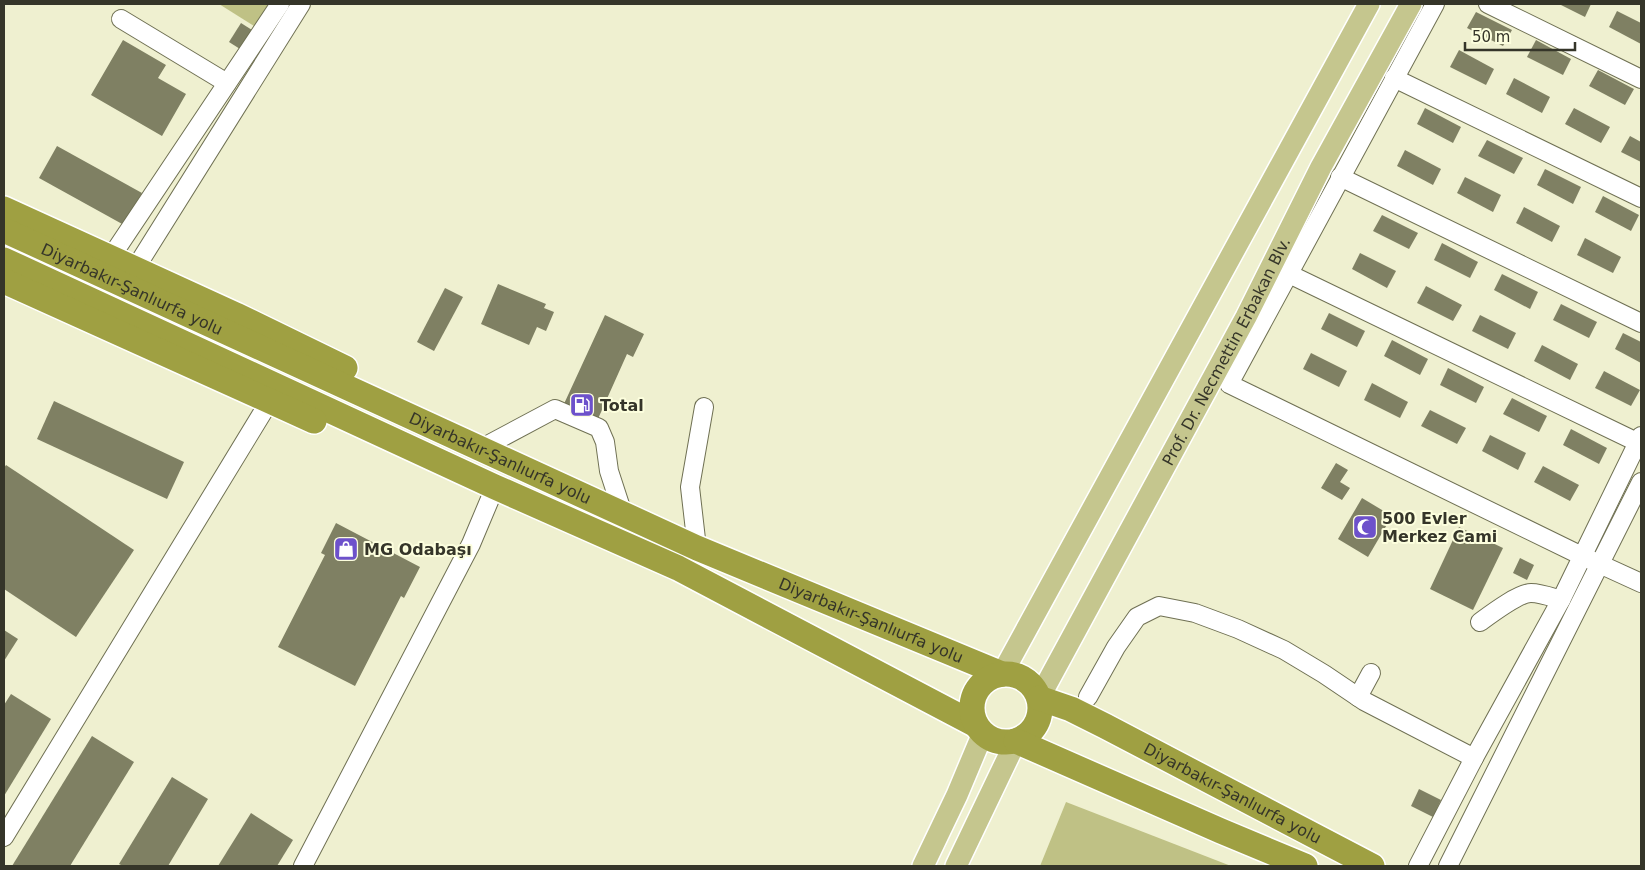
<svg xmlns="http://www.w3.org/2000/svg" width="1645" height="870" font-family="'DejaVu Sans',sans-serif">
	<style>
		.green { fill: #bfc185 }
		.building { fill: #7f8063 }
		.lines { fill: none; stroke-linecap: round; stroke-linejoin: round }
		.minor-casing { stroke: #6f7053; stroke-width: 20 }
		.major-casing { stroke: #fff; stroke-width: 24 }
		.highway-casing { stroke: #fff; stroke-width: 28 }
		.minor { stroke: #fff; stroke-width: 18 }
		.major { stroke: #c5c68e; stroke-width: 21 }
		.highway { stroke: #9fa042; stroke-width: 25 }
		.labels { text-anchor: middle; stroke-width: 4; stroke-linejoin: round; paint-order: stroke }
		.street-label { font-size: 16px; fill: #353529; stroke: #fcfedd }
		.poi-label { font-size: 16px; font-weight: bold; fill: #353529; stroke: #fcfedd; text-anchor: start }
	</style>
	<rect width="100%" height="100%" fill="#eff0d0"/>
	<!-- green -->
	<g class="green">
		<polygon points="219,4 271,4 254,26"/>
		<polygon points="1066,802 1231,866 1040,866"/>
	</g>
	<!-- building -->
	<g class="building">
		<polygon points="1559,4 1591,4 1585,17"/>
		<polygon points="1617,11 1641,23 1641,44 1609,27"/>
		<polygon points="1476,12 1512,30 1503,46 1467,28"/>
		<polygon points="241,23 252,30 240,49 229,42"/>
		<polygon points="123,40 166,65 158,78 186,94 162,136 91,95"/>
		<polygon points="1536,40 1571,59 1563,75 1527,57"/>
		<polygon points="1459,50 1494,69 1486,85 1450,67"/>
		<polygon points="1598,70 1634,89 1625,105 1589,86"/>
		<polygon points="1514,78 1550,97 1542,113 1506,94"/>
		<polygon points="1425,108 1461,127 1453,143 1417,124"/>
		<polygon points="1574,108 1610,127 1601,143 1565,124"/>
		<polygon points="1630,136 1641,142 1641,162 1621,152"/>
		<polygon points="1487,140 1523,158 1514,174 1478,156"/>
		<polygon points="57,146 142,193 124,225 39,178"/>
		<polygon points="1405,150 1441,169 1433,185 1397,166"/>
		<polygon points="1545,169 1581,187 1573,204 1537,185"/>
		<polygon points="1465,177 1501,195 1493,212 1457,193"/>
		<polygon points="1603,196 1639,215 1631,231 1595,212"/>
		<polygon points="1524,207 1560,226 1552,242 1516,223"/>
		<polygon points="1382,215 1418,233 1409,249 1373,231"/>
		<polygon points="1585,238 1621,257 1613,273 1577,255"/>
		<polygon points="1442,243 1478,262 1470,278 1434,260"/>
		<polygon points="1360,253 1396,271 1387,288 1352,269"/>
		<polygon points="1502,274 1538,292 1530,309 1494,290"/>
		<polygon points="498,284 546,304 544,308 554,312 546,331 537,327 529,345 481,324"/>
		<polygon points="1426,286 1462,305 1453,321 1417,303"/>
		<polygon points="445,288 463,297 434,351 417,342"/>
		<polygon points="1561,304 1597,322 1589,338 1553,320"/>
		<polygon points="1329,313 1365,331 1357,347 1321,329"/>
		<polygon points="605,315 644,334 633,357 627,354 597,421 563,406"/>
		<polygon points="1480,315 1516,333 1508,349 1472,331"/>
		<polygon points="1623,333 1641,342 1641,363 1615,349"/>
		<polygon points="1392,340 1428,359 1420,375 1384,356"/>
		<polygon points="1542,345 1578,364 1570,380 1534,361"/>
		<polygon points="1311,353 1347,371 1339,387 1303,369"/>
		<polygon points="1448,368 1484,387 1476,403 1440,385"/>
		<polygon points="1604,371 1640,390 1631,406 1595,388"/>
		<polygon points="1372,383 1408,402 1400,418 1364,400"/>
		<polygon points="1512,398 1547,416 1539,432 1503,414"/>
		<polygon points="54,401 184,462 167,499 37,439"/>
		<polygon points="1430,410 1466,428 1457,444 1421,426"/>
		<polygon points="1571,429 1607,448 1599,464 1563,445"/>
		<polygon points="1490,435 1526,453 1518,470 1482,451"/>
		<polygon points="1336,463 1348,470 1340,482 1350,488 1342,500 1321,488"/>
		<polygon points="6,465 134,550 76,637 4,589 4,468"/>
		<polygon points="1543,466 1579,485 1570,501 1534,482"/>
		<polygon points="1362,498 1392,516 1368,557 1338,539"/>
		<polygon points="336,523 420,567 404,598 401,596 355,686 278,647 325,555 321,553"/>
		<polygon points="1459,527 1503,548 1473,610 1430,589"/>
		<polygon points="1520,558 1534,565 1527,580 1513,573"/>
		<polygon points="4,630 18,639 4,661"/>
		<polygon points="11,694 51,719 4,796 4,705"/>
		<polygon points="92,736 134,762 70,866 12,866"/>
		<polygon points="172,777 208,799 168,866 123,866 119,864"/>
		<polygon points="1419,789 1441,800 1433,817 1411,806"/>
		<polygon points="251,813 293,840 277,866 218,866"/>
	</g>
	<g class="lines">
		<defs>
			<g id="minor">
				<polyline points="1435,4 1229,384 1582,556 1641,583"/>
				<polyline points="1488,4 1641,79"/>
				<polyline points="121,19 227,83"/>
				<polyline points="1394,78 1641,198"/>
				<polyline points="1340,177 1641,323"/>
				<polyline points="111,257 280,4"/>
				<polyline points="135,269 301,4"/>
				<polyline points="1289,274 1641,444"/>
				<polyline points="480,449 555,409 599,428 605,442 609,471 623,514"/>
				<polyline points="697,548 690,487 704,407"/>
				<path d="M1480 622C1491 614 1519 593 1531 593 1541 593 1551 597 1561 600"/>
				<polyline points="1088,697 1116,647 1137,617 1159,606 1195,613 1238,629 1284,650 1324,674 1364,701 1474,758"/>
				<polyline points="1358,697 1371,673"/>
				<polyline points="4,837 269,402"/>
				<polyline points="303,866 471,544 495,487"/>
				<polyline points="1418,866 1474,758 1561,600 1641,436"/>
				<polyline points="1448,866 1641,482"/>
			</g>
			<g id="major">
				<polyline points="1002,674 1369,4"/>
				<path id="s1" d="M1039 698 1246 317 1321 167 1411 4"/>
				<polyline points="923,866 957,795 983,733"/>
				<polyline points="956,866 1016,741"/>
			</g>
			<g id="highway">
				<polyline points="4,209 236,315 345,368"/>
				<path id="s2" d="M4 230 697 548 1002 674"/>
				<polyline points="4,260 495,487 678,568 976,725"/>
				<polyline points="4,281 314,421"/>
				<circle cx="1006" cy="708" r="34"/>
				<path id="s3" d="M1039 698 1071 709 1105 726 1372 866"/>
				<polyline points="1016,741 1221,831 1305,866"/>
			</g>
		</defs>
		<!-- minor casing -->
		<use href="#minor" class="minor-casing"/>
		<!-- major casing -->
		<use href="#major" class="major-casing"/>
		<!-- highway casing -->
		<use href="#highway" class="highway-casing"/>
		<!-- minor -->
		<use href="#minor" class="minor"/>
		<!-- major -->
		<use href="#major" class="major"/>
		<!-- highway -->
		<use href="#highway" class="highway"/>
	</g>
	<!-- icons -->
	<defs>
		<symbol id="fuel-square" viewBox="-11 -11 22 22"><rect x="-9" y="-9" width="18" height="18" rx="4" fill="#6d51cb" stroke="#fcfedd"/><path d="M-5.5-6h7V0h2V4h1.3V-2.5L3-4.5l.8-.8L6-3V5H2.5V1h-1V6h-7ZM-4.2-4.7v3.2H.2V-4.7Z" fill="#fff"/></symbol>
		<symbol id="mosque-square" viewBox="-11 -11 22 22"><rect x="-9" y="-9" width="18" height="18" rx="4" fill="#6d51cb" stroke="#fcfedd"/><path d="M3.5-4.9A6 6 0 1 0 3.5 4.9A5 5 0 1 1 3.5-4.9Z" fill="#fff"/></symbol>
		<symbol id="shop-square" viewBox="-11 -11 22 22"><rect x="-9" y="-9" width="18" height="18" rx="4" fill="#6d51cb" stroke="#fcfedd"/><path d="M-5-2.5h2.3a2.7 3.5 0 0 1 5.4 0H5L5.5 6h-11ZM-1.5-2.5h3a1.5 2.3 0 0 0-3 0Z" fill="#fff"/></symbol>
	</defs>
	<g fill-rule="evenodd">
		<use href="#fuel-square" x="568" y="391" width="28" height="28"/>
		<use href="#mosque-square" x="1351" y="513" width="28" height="28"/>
		<use href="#shop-square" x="332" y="535" width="28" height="28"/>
	</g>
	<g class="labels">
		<!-- street labels -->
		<g class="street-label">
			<text dy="6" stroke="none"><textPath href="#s2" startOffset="141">Diyarbakır-Şanlıurfa yolu</textPath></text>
			<text dy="6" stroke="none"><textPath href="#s1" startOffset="394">Prof. Dr. Necmettin Erbakan Blv.</textPath></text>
			<text dy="6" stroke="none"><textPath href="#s2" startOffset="546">Diyarbakır-Şanlıurfa yolu</textPath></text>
			<text dy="6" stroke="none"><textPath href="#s2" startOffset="951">Diyarbakır-Şanlıurfa yolu</textPath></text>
			<text dy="6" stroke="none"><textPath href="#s3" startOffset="216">Diyarbakır-Şanlıurfa yolu</textPath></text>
		</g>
		<!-- poi labels -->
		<g class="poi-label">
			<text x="600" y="411">Total</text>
			<text x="1382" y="524">500 Evler<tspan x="1382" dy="18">Merkez Cami</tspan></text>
			<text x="364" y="555">MG Odabaşı</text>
		</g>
	</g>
	<!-- border -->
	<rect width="1645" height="870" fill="none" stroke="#353529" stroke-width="10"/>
	<!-- scale -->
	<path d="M1465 42v8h110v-8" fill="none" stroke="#353529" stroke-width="2.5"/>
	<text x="1472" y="42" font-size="15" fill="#353529" stroke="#fcfedd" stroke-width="4" paint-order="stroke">50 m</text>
</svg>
